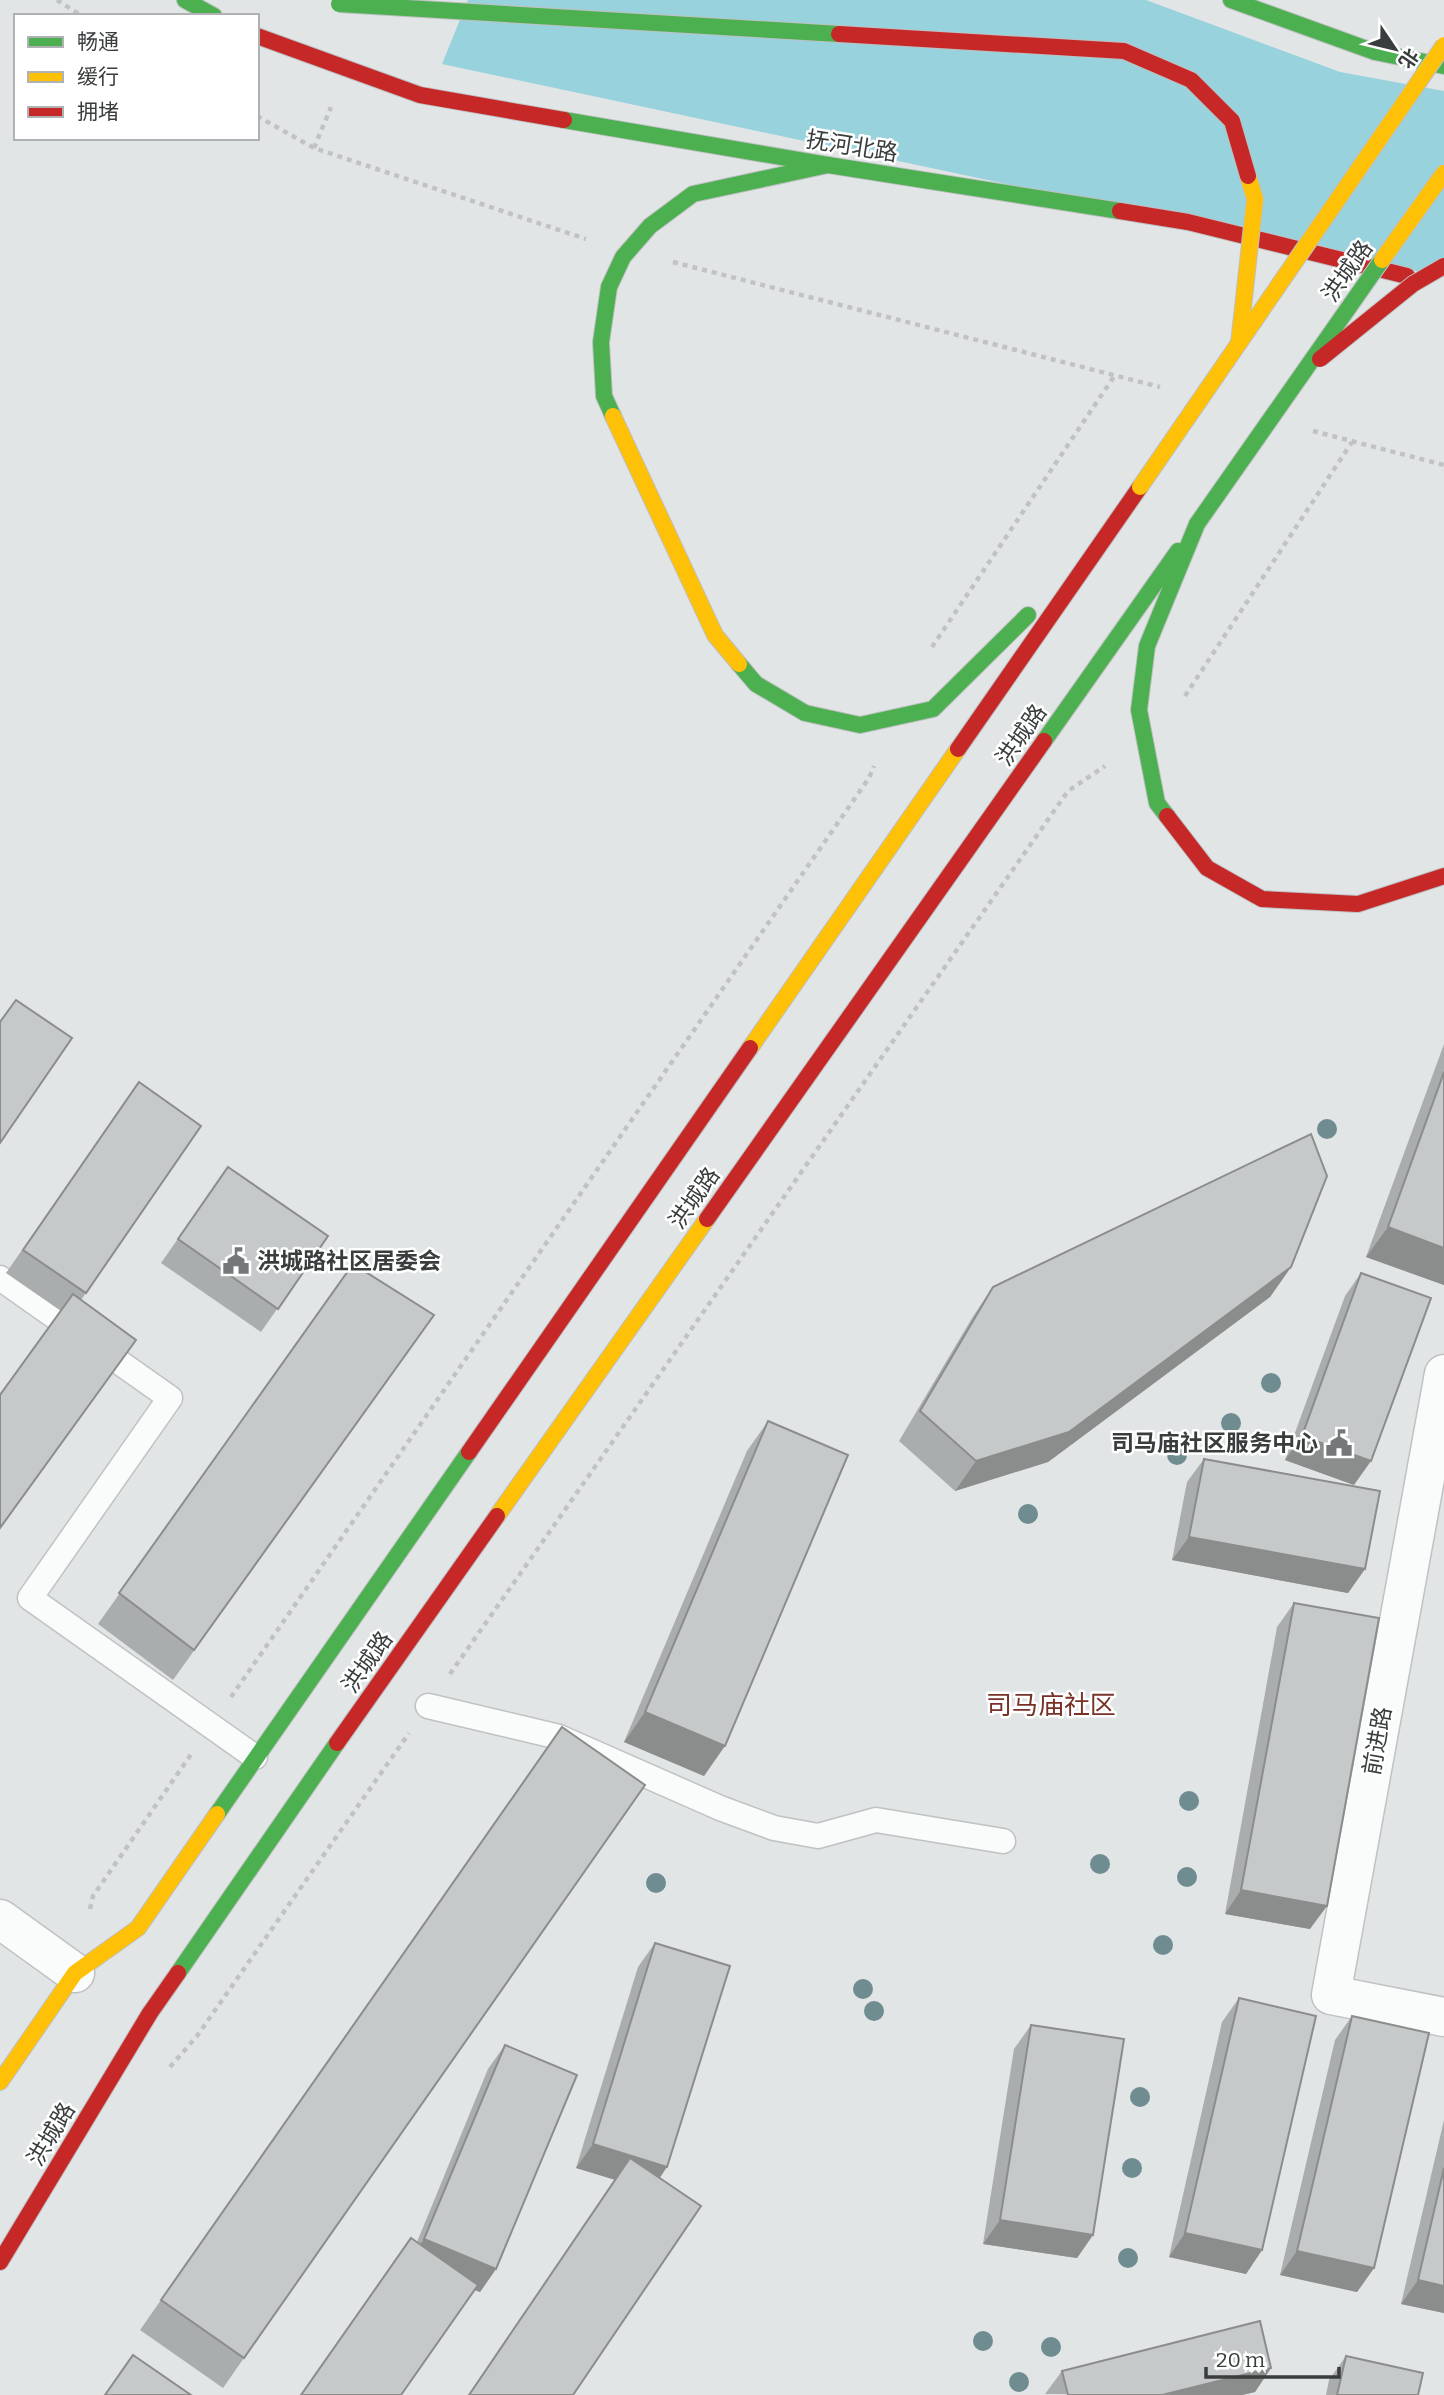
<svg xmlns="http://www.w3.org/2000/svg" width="1444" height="2395" font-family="Bitter,'Noto Sans SC',serif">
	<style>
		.green { fill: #97d2dd }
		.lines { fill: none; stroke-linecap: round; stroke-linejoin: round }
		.lane-casing { stroke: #bfc2c3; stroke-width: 27 }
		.street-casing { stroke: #bfc2c3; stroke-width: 41 }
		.fast-casing { stroke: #bec0c1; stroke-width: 18 }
		.slow-casing { stroke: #bec0c1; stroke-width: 18 }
		.jam-casing { stroke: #bec0c1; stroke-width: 18 }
		.path { stroke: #c1c3c3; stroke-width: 4.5; stroke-dasharray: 5 5; stroke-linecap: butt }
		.lane { stroke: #fafbfb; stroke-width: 24 }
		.street { stroke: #fafbfb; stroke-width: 38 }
		.fast { stroke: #4caf50; stroke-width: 16 }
		.slow { stroke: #ffc107; stroke-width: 16 }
		.jam { stroke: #c62828; stroke-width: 16 }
		.fast-bridge-casing { stroke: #bec0c1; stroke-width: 18; stroke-linecap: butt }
		.slow-bridge-casing { stroke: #bec0c1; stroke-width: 18; stroke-linecap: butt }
		.jam-bridge-casing { stroke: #bec0c1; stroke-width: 18; stroke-linecap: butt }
		.fast-bridge { stroke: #4caf50; stroke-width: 16 }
		.slow-bridge { stroke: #ffc107; stroke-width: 16 }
		.jam-bridge { stroke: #c62828; stroke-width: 16 }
		.tree { fill: #6f8c91 }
		.wall { fill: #aaadad }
		.shaded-wall { fill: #8b8d8d }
		.building { fill: #c6c9c9; stroke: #8b8d8d; stroke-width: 2 }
		.labels { text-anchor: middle; stroke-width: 5; stroke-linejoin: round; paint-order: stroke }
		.street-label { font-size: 23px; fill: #3a3d3e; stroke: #fff }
		.poi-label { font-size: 23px; font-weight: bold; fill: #3a3d3e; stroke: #fff; text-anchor: start }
		.quarter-label { font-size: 26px; fill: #773127; stroke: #fff }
	</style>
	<rect width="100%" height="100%" fill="#e1e5e6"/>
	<!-- green -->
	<polygon class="green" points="468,0 1146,0 1340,72 1444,91 1444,277 442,64"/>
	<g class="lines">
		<defs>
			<g id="lane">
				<polyline points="0,1278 170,1398 30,1598 255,1757"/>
				<polyline points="428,1706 559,1737 720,1808 774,1828 818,1836 876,1820 1003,1841"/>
			</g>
			<g id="street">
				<polyline points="1444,1374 1331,1995 1444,2017"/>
				<polyline points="0,1919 75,1973"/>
			</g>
			<g id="fast">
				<polyline points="185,0 214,16"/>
				<polyline points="1231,0 1375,52 1444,66"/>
				<polyline points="564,120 828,165 1120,211"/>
				<polyline points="613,416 604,396 601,342 609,287 623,257 650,226 693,194 828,165"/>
				<polyline points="739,664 756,684 805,713 860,725 933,709 1028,615"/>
				<polyline points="1044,741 1178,551"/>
				<polyline points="1167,816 1157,803 1139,710 1147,646 1197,524"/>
				<polyline points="217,1814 469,1452"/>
				<polyline points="178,1973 337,1743"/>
			</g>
			<g id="slow">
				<polyline points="613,416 715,635 739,664"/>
				<polyline points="750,1048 958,749"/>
				<polyline points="497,1516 707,1219"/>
				<polyline points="0,2082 75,1973 138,1928 217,1814"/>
			</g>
			<g id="jam">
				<polyline points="257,36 420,95 564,120"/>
				<polyline points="1120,211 1188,222 1407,276"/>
				<polyline points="958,749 1140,487"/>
				<polyline points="1167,816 1207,868 1262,899 1358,904 1444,876"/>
				<polyline points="707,1219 1044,741"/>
				<polyline points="469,1452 750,1048"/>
				<polyline points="337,1743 497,1516"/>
				<polyline points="0,2262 150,2013 178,1973"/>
			</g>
		</defs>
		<!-- lane casing -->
		<use href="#lane" class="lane-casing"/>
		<!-- street casing -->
		<use href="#street" class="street-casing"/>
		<!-- fast casing -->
		<use href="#fast" class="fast-casing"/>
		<!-- slow casing -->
		<use href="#slow" class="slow-casing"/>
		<!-- jam casing -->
		<use href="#jam" class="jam-casing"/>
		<!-- path -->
		<g class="path">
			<polyline points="57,0 82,16"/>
			<polyline points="257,116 314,148 586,239"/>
			<polyline points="314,148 331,107"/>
			<polyline points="673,262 1160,387"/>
			<polyline points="1313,431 1444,465"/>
			<polyline points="932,647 1115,375"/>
			<polyline points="1185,696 1352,442"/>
			<polyline points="450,1674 1068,791 1105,766"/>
			<polyline points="231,1697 869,778 874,766"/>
			<polyline points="90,1909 93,1896 192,1753"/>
			<polyline points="170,2067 197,2036 409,1733"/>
		</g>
		<!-- lane -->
		<use href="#lane" class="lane"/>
		<!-- street -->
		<use href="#street" class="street"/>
		<!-- fast -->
		<use href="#fast" class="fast"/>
		<!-- slow -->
		<use href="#slow" class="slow"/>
		<!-- jam -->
		<use href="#jam" class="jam"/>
		<defs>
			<g id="fast-bridge">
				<polyline points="339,4 839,34"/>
				<polyline points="1197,524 1382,260"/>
			</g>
			<g id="slow-bridge">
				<polyline points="1382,260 1444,173"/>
				<polyline points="1239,343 1255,199 1248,176"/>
				<polyline points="1140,487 1444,45"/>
			</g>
			<g id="jam-bridge">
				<polyline points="839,34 1124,51 1191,80 1232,121 1248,176"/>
				<polyline points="1320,359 1413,284 1444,266"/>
			</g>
		</defs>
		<!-- fast-bridge casing -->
		<use href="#fast-bridge" class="fast-bridge-casing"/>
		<!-- slow-bridge casing -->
		<use href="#slow-bridge" class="slow-bridge-casing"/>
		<!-- jam-bridge casing -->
		<use href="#jam-bridge" class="jam-bridge-casing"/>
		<!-- fast-bridge -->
		<use href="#fast-bridge" class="fast-bridge"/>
		<!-- slow-bridge -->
		<use href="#slow-bridge" class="slow-bridge"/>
		<!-- jam-bridge -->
		<use href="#jam-bridge" class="jam-bridge"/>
	</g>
	<!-- trees -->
	<g class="tree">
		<circle cx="1327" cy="1129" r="10"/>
		<circle cx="1271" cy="1383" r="10"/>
		<circle cx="1231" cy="1423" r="10"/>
		<circle cx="1177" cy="1455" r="10"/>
		<circle cx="1028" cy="1514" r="10"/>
		<circle cx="1189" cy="1801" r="10"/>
		<circle cx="1100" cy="1864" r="10"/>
		<circle cx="1187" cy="1877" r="10"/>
		<circle cx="656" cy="1883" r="10"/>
		<circle cx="1163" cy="1945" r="10"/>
		<circle cx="863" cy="1989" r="10"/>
		<circle cx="874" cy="2011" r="10"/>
		<circle cx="1140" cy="2097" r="10"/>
		<circle cx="1132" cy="2168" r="10"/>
		<circle cx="1128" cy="2258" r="10"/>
		<circle cx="983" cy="2341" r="10"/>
		<circle cx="1051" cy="2347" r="10"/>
		<circle cx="1019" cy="2382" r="10"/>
	</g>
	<!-- wall -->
	<g class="wall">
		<polygon points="1444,1044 1444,1285 1366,1257"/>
		<polygon points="139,1082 201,1126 81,1300 115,1370 61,1311 6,1273"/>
		<polygon points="228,1167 328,1236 261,1332 161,1263"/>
		<polygon points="353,1264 413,1345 173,1680 98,1624"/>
		<polygon points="1291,1267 1270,1297 1048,1462 955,1491 899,1441 972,1318 993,1287"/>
		<polygon points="1361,1273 1354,1485 1285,1460 1345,1296"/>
		<polygon points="768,1421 704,1776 624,1742 747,1451"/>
		<polygon points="1204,1459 1365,1569 1348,1593 1172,1560 1187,1482"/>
		<polygon points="1294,1603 1310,1929 1225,1914 1277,1627"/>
		<polygon points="562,1727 645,1785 223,2388 140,2330"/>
		<polygon points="655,1943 615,2179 576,2168 638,1967"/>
		<polygon points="1239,1998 1262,2250 1246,2274 1169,2257 1222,2022"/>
		<polygon points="1352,2016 1374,2268 1357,2292 1280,2275 1335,2040"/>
		<polygon points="1031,2025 1093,2235 1077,2258 983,2244 1014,2049"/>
		<polygon points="505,2045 496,2269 480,2292 474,2290 417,2242 488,2069"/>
		<polygon points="1444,2120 1444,2313 1401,2304"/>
		<polygon points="1346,2356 1418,2395 1326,2395 1329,2380"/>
		<polygon points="1271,2368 1255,2392 1242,2395 1045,2394 1062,2371"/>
	</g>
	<!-- shaded-wall -->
	<g class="shaded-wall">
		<polygon points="1388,1227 1444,1248 1444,1285 1366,1257"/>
		<polygon points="1291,1267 1270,1297 1048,1462 955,1491 976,1461"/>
		<polygon points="1302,1436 1371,1461 1354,1485 1285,1460"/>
		<polygon points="1189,1537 1365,1569 1348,1593 1172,1560"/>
		<polygon points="645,1712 725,1746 704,1776 624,1742"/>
		<polygon points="1241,1890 1327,1906 1310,1929 1225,1914"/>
		<polygon points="593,2144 667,2167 651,2191 576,2168"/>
		<polygon points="1000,2220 1093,2235 1077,2258 983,2244"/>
		<polygon points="1185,2233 1262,2250 1246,2274 1169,2257"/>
		<polygon points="424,2239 496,2269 480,2292 408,2263"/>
		<polygon points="1297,2251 1374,2268 1357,2292 1280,2275"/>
		<polygon points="1418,2280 1444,2286 1444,2313 1401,2304"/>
		<polygon points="1271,2368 1255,2392 1242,2395 1162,2395"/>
	</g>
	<!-- building -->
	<g class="building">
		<polygon points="16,1000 72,1038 0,1143 0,1022"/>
		<polygon points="1444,1072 1444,1248 1388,1227"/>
		<polygon points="139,1082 201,1126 86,1293 23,1250"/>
		<polygon points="1311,1134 1327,1176 1291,1267 1069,1432 976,1461 920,1411 993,1287"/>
		<polygon points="228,1167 328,1236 278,1309 178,1239"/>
		<polygon points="353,1264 434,1315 194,1650 119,1593"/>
		<polygon points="1361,1273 1431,1298 1371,1461 1302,1436"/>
		<polygon points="73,1294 136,1340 0,1528 0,1395"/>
		<polygon points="768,1421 848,1455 725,1746 645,1712"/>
		<polygon points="1204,1459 1380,1491 1365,1569 1189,1537"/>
		<polygon points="1294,1603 1379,1618 1327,1906 1241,1890"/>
		<polygon points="562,1727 645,1785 244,2358 161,2300"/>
		<polygon points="655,1943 730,1966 667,2167 593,2144"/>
		<polygon points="1239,1998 1316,2016 1262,2250 1185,2233"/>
		<polygon points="1352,2016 1429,2033 1374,2268 1297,2251"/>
		<polygon points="1031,2025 1124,2039 1093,2235 1000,2220"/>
		<polygon points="505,2045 577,2075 496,2269 424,2239"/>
		<polygon points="630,2158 701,2206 573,2395 469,2395"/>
		<polygon points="1444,2168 1444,2286 1418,2280"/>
		<polygon points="411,2238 478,2285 401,2395 301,2395"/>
		<polygon points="1260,2321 1271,2368 1162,2395 1068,2395 1062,2371"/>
		<polygon points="133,2355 191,2395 105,2395"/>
		<polygon points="1346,2356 1423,2373 1418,2395 1337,2395"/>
	</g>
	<!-- icons -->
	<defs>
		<symbol id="civic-bare" viewBox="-9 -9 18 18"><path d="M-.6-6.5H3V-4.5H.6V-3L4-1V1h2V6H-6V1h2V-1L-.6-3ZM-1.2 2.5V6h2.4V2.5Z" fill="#747879" stroke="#fff" stroke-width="2.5" paint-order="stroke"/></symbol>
	</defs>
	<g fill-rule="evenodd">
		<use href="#civic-bare" x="217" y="1242" width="38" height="38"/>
		<use href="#civic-bare" x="1320" y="1424" width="38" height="38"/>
	</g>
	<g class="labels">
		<!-- street labels -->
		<g class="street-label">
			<text transform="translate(852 146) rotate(9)" y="8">抚河北路</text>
			<text transform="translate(1347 271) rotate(-55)" y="8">洪城路</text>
			<text transform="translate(1021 735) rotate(-55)" y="8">洪城路</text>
			<text transform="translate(694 1198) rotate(-55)" y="8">洪城路</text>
			<text transform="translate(367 1662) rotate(-55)" y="8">洪城路</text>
			<text transform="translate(1377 1741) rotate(-80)" y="8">前进路</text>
			<text transform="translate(51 2134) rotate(-59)" y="8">洪城路</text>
		</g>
		<!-- poi labels -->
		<g class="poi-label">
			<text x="257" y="1269">洪城路社区居委会</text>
			<text x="1318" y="1451" text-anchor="end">司马庙社区服务中心</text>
		</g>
		<!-- quarter labels -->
		<g class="quarter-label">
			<text x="1051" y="1714">司马庙社区</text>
		</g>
	</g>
	<!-- legend -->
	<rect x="14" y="14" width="245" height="126" fill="#ffffff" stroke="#b0b1b2" stroke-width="2"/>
	<rect x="28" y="37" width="35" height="10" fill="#4caf50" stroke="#b0b1b2" stroke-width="2"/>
	<text x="77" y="49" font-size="21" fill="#3a3d3e">畅通</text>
	<rect x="28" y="72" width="35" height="10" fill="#ffc107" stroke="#b0b1b2" stroke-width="2"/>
	<text x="77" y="84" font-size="21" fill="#3a3d3e">缓行</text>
	<rect x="28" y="107" width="35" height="10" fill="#c62828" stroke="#b0b1b2" stroke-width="2"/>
	<text x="77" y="119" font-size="21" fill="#3a3d3e">拥堵</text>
	<!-- north arrow -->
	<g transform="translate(1395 49) rotate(125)" stroke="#ffffff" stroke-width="5" paint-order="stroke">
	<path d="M0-5L12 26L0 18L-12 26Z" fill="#3a3d3e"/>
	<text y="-10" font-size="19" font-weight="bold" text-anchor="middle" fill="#3a3d3e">北</text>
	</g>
	<!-- scale -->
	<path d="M1206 2367v10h133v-10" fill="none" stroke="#3a3d3e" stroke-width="3.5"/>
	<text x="1216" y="2367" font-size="21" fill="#3a3d3e" stroke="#ffffff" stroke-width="5" paint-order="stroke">20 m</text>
</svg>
